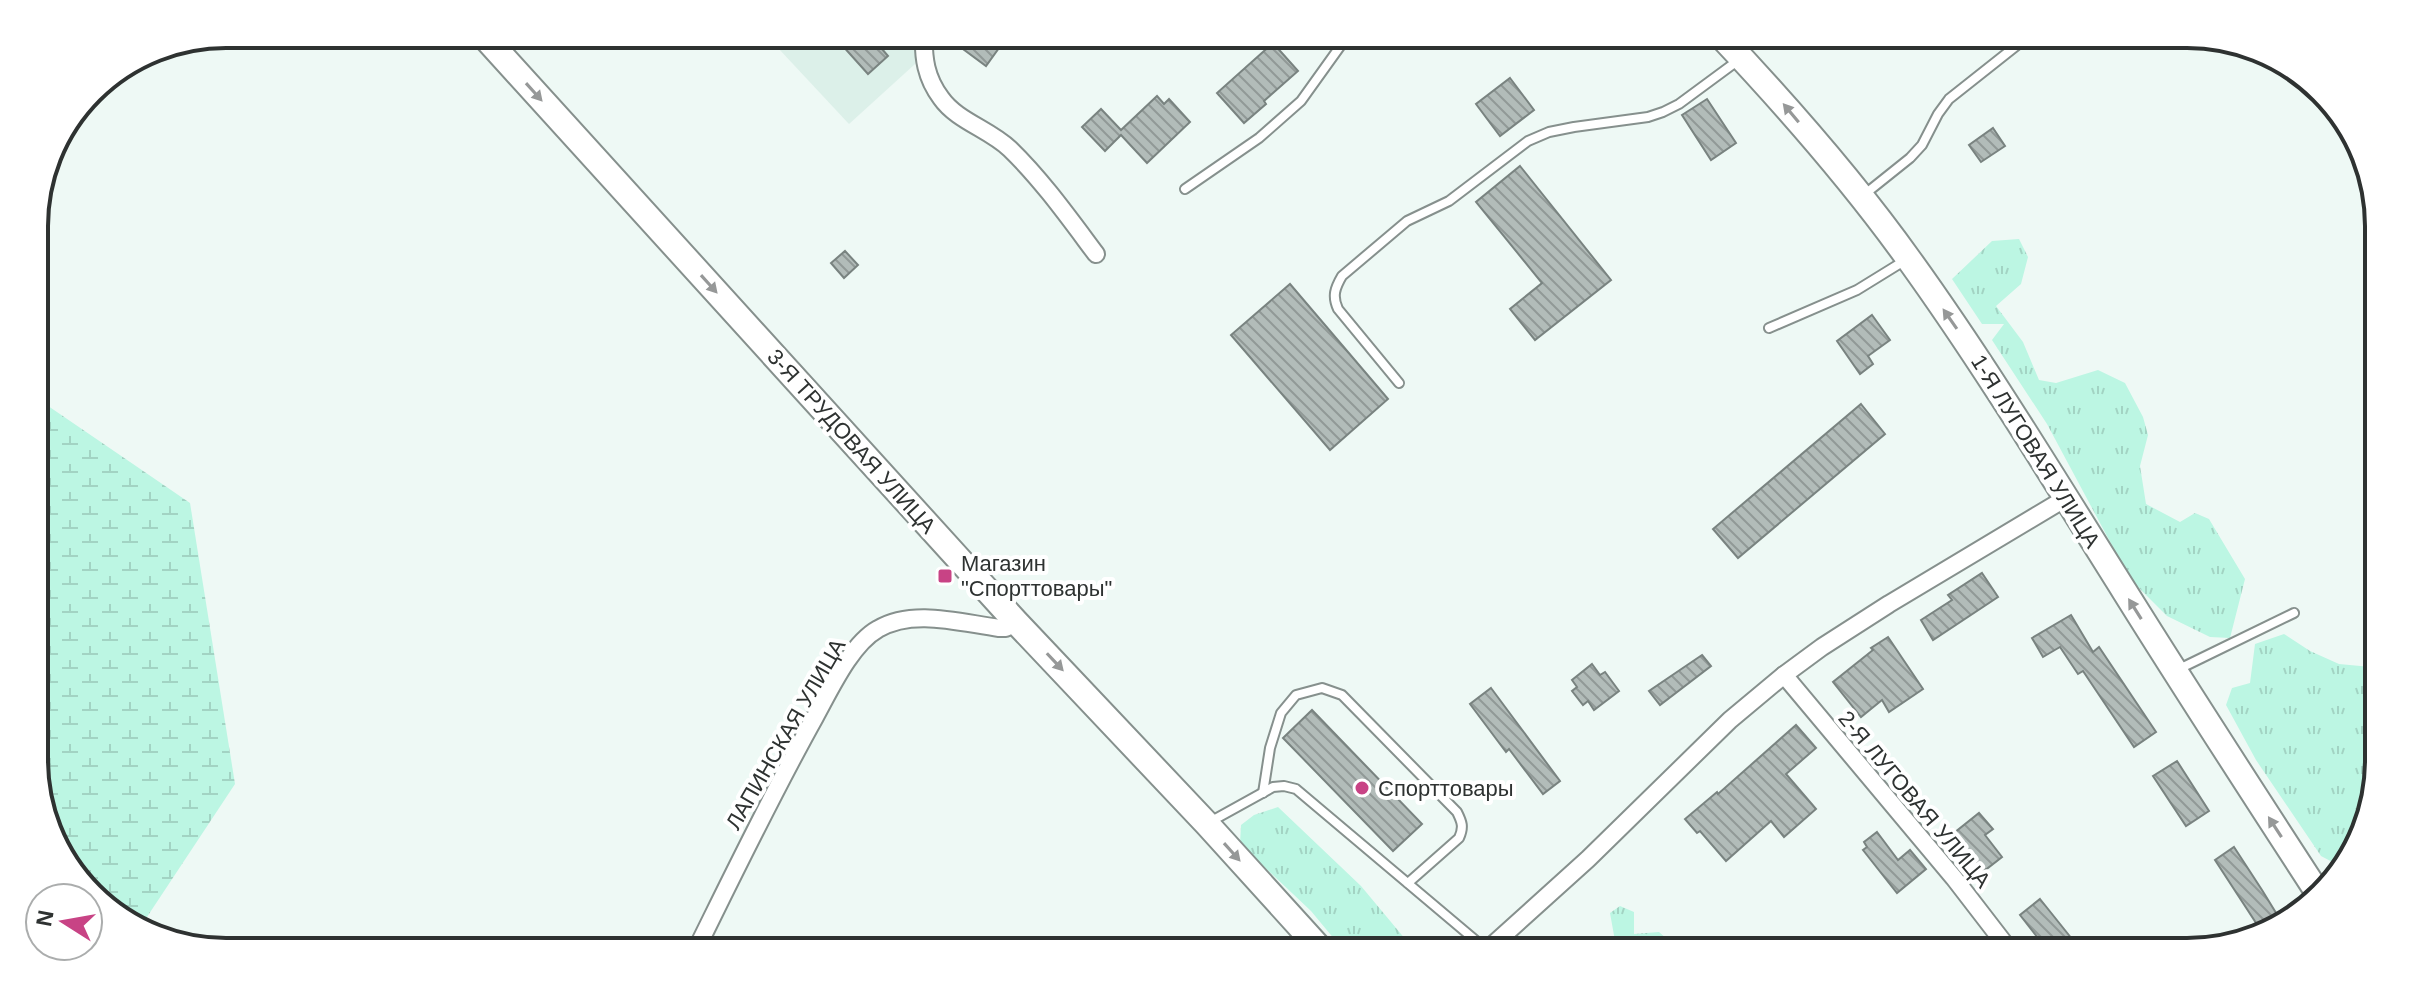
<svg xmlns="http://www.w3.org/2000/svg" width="2413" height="986" font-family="Arial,sans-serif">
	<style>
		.built { fill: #dcf0e9 }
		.grass { fill: url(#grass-tufts) }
		.wetland { fill: url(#wetland-marsh) }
		.building { fill: url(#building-back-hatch); stroke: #798380; stroke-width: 2 }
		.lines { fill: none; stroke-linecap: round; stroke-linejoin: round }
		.lane-casing { stroke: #86908d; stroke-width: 12 }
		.street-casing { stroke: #86908d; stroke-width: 20 }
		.secondary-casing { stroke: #86908d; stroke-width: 28 }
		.lane { stroke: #fff; stroke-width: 8 }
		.street { stroke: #fff; stroke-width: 16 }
		.secondary { stroke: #fff; stroke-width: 24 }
		.oneway { fill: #969898 }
		.poi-dot { fill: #c84385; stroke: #fff; stroke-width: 3 }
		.labels { text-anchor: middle; stroke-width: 8; stroke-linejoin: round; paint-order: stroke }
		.street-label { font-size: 22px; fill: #2e3231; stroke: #fff }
		.poi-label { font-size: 22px; fill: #2e3231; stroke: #fff; text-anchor: start }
		.rim { fill: none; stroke: #2e3231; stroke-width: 4 }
	</style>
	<defs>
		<pattern id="grass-tufts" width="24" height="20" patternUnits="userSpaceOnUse" patternTransform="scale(2)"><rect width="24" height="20" fill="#bcf6e3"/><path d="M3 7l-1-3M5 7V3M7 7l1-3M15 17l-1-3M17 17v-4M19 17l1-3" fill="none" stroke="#a2d3c3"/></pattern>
		<pattern id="wetland-marsh" width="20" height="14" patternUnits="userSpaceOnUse" patternTransform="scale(2)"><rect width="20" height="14" fill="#bcf6e3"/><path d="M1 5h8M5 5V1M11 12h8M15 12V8" fill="none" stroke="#a2d3c3"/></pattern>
		<pattern id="building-back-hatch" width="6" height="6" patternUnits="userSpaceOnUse" patternTransform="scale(2)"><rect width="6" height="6" fill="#b2bcb9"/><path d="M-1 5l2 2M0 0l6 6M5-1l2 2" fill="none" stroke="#919997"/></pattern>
	</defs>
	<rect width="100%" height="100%" fill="#eef9f5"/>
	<!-- built -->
	<polygon class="built" points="765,34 908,34 916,43 915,64 849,124"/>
	<!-- grass -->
	<g class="grass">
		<polygon points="2019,239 2028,257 2021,284 1996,306 2023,342 2039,380 2056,383 2098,370 2125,383 2143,417 2148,435 2140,466 2146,504 2180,522 2195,513 2209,519 2245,579 2230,638 2210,637 2167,616 2130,579 2047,424 1992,340 2004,324 1982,324 1952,279 1992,241"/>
		<polygon points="2284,634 2310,651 2339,664 2371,667 2369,822 2338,865 2321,856 2256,760 2226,705 2232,688 2250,683 2255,644"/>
		<polygon points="1278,807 1361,886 1416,952 1345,952 1311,911 1240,844 1241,825 1254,815"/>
		<polygon points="1620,906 1634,912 1634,934 1659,932 1682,952 1617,952 1610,913"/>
	</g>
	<!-- wetland -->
	<polygon class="wetland" points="35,397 190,503 235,784 141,926 81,886 38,797"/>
	<!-- building -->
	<g class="building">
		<polygon points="832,34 869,34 888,56 868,74"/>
		<polygon points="974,34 1009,34 986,66 963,49"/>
		<polygon points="1273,43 1298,71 1264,101 1266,104 1244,123 1217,93"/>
		<polygon points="1510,78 1534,110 1500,136 1476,104"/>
		<polygon points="1157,96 1164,104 1169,99 1190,122 1147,163 1121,135 1105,151 1082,127 1101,109 1121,130"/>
		<polygon points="1707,99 1736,143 1711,160 1682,115"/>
		<polygon points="1993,128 2005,146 1981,162 1969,145"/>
		<polygon points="1520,166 1611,280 1535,340 1510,309 1542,283 1476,202"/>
		<polygon points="845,251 858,265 844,278 831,263"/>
		<polygon points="1290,284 1388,399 1330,450 1231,335"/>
		<polygon points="1872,315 1890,340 1868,356 1873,364 1860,374 1837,341"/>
		<polygon points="1861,404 1885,434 1738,558 1713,529"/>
		<polygon points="1982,573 1998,597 1933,640 1921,620 1952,600 1948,595"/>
		<polygon points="2071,615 2093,652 2099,647 2156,732 2134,747 2083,671 2078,674 2060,647 2043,657 2032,638"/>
		<polygon points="1888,637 1923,689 1889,712 1882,700 1861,717 1833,682 1873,650 1871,648"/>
		<polygon points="1702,655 1711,666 1660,705 1649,691"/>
		<polygon points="1592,664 1600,675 1605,672 1619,691 1594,710 1588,701 1583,705 1572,691 1577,687 1572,680"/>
		<polygon points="1491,688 1560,781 1543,794 1509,749 1506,752 1470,704"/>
		<polygon points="1312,710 1422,824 1393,851 1283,738"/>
		<polygon points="1796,725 1816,748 1786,774 1816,809 1784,837 1771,821 1726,861 1700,831 1697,833 1685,819 1717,792 1718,794"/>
		<polygon points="2177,761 2209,811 2186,826 2153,776"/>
		<polygon points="1979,813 1993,829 1985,835 2002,857 1984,871 1954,833"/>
		<polygon points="1877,832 1898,860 1910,850 1926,869 1897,893 1863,850 1867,847 1864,842"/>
		<polygon points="2234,847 2262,890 2281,921 2260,929 2215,860"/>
		<polygon points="2040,899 2072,939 2055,952 2049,952 2020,915"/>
	</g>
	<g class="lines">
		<defs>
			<g id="lane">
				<polyline points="493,45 506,34"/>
				<polyline points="1185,189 1259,138 1301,101 1349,34"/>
				<polyline points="1865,194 1910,158 1922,145 1938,114 1949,99 2021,42"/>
				<polyline points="1769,328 1857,290 1904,261"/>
				<path d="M1399 383 1338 309C1332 296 1335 288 1342 276L1407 221 1449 201 1528 141 1549 132 1574 127 1648 117 1663 112 1679 104 1740 59"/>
				<polyline points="2179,669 2294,613"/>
				<path d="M1263 793 1270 748 1281 713 1296 695 1322 688 1342 695 1457 812C1462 822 1464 827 1459 838L1408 883"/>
				<polyline points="1208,823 1273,787 1284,786 1296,789 1487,950"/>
			</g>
			<g id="street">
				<path d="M924 34C923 58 926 78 941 98 957 121 989 129 1010 149 1042 180 1069 218 1096 254"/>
				<polyline points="1784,675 1954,878 2011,952"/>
				<path d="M695 952C734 873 772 794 815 717 830 690 851 644 878 629 913 608 961 623 999 628H1006L1016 622"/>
				<polyline points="1485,952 1588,859 1730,720 1784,675 1822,647 1889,604 2066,498"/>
			</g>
			<g id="secondary">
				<polyline points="482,34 1016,622 1207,824 1323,952"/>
				<path d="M1719 34C1787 106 1853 181 1910 261 1987 368 2055 481 2125 592 2188 693 2253 793 2318 893"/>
			</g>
		</defs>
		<!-- lane casing -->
		<use href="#lane" class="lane-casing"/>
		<!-- street casing -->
		<use href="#street" class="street-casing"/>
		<!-- secondary casing -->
		<use href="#secondary" class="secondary-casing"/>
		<!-- lane -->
		<use href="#lane" class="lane"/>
		<!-- street -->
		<use href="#street" class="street"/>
		<!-- secondary -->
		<use href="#secondary" class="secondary"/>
	</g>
	<!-- one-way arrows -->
	<defs><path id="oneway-solid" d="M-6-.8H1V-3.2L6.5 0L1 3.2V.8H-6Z" transform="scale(2)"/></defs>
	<g class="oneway">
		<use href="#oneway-solid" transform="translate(534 92) rotate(48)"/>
		<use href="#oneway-solid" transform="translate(1791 113) rotate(-130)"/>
		<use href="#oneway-solid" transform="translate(709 284) rotate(48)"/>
		<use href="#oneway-solid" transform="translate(1950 319) rotate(-125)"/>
		<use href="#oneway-solid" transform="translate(2135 609) rotate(-122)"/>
		<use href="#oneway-solid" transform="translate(1055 662) rotate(47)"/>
		<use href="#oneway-solid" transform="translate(2275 827) rotate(-123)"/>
		<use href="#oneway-solid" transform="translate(1232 852) rotate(48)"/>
	</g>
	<!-- markers -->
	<g class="poi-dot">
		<rect x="937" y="568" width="16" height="16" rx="4"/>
		<circle cx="1362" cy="788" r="8"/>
	</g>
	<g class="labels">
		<!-- street labels -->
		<g class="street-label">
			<text transform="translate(852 441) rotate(48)" y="8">3-Я ТРУДОВАЯ УЛИЦА</text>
			<text transform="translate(2036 451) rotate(58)" y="8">1-Я ЛУГОВАЯ УЛИЦА</text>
			<text transform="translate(785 734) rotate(-60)" y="8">ЛАПИНСКАЯ УЛИЦА</text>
			<text transform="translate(1915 799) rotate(50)" y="8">2-Я ЛУГОВАЯ УЛИЦА</text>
		</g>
		<!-- poi labels -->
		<g class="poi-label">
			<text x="961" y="571">Магазин<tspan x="961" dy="25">"Спорттовары"</tspan></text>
			<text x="1378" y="796">Спорттовары</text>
		</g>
	</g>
	<!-- crop -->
	<path d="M0 0H2413V986H0ZM226 48H2187A178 178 0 0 1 2365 226V760A178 178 0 0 1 2187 938H226A178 178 0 0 1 48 760V226A178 178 0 0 1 226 48Z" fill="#fff" fill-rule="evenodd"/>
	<path class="rim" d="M226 48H2187A178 178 0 0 1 2365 226V760A178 178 0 0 1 2187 938H226A178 178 0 0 1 48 760V226A178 178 0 0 1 226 48Z"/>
	<!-- north arrow -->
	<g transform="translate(64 922) rotate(281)"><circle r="38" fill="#ffffff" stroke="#abadad" stroke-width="2"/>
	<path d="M0-6L14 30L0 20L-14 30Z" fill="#c84385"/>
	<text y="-12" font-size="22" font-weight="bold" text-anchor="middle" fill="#2e3231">N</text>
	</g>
</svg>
